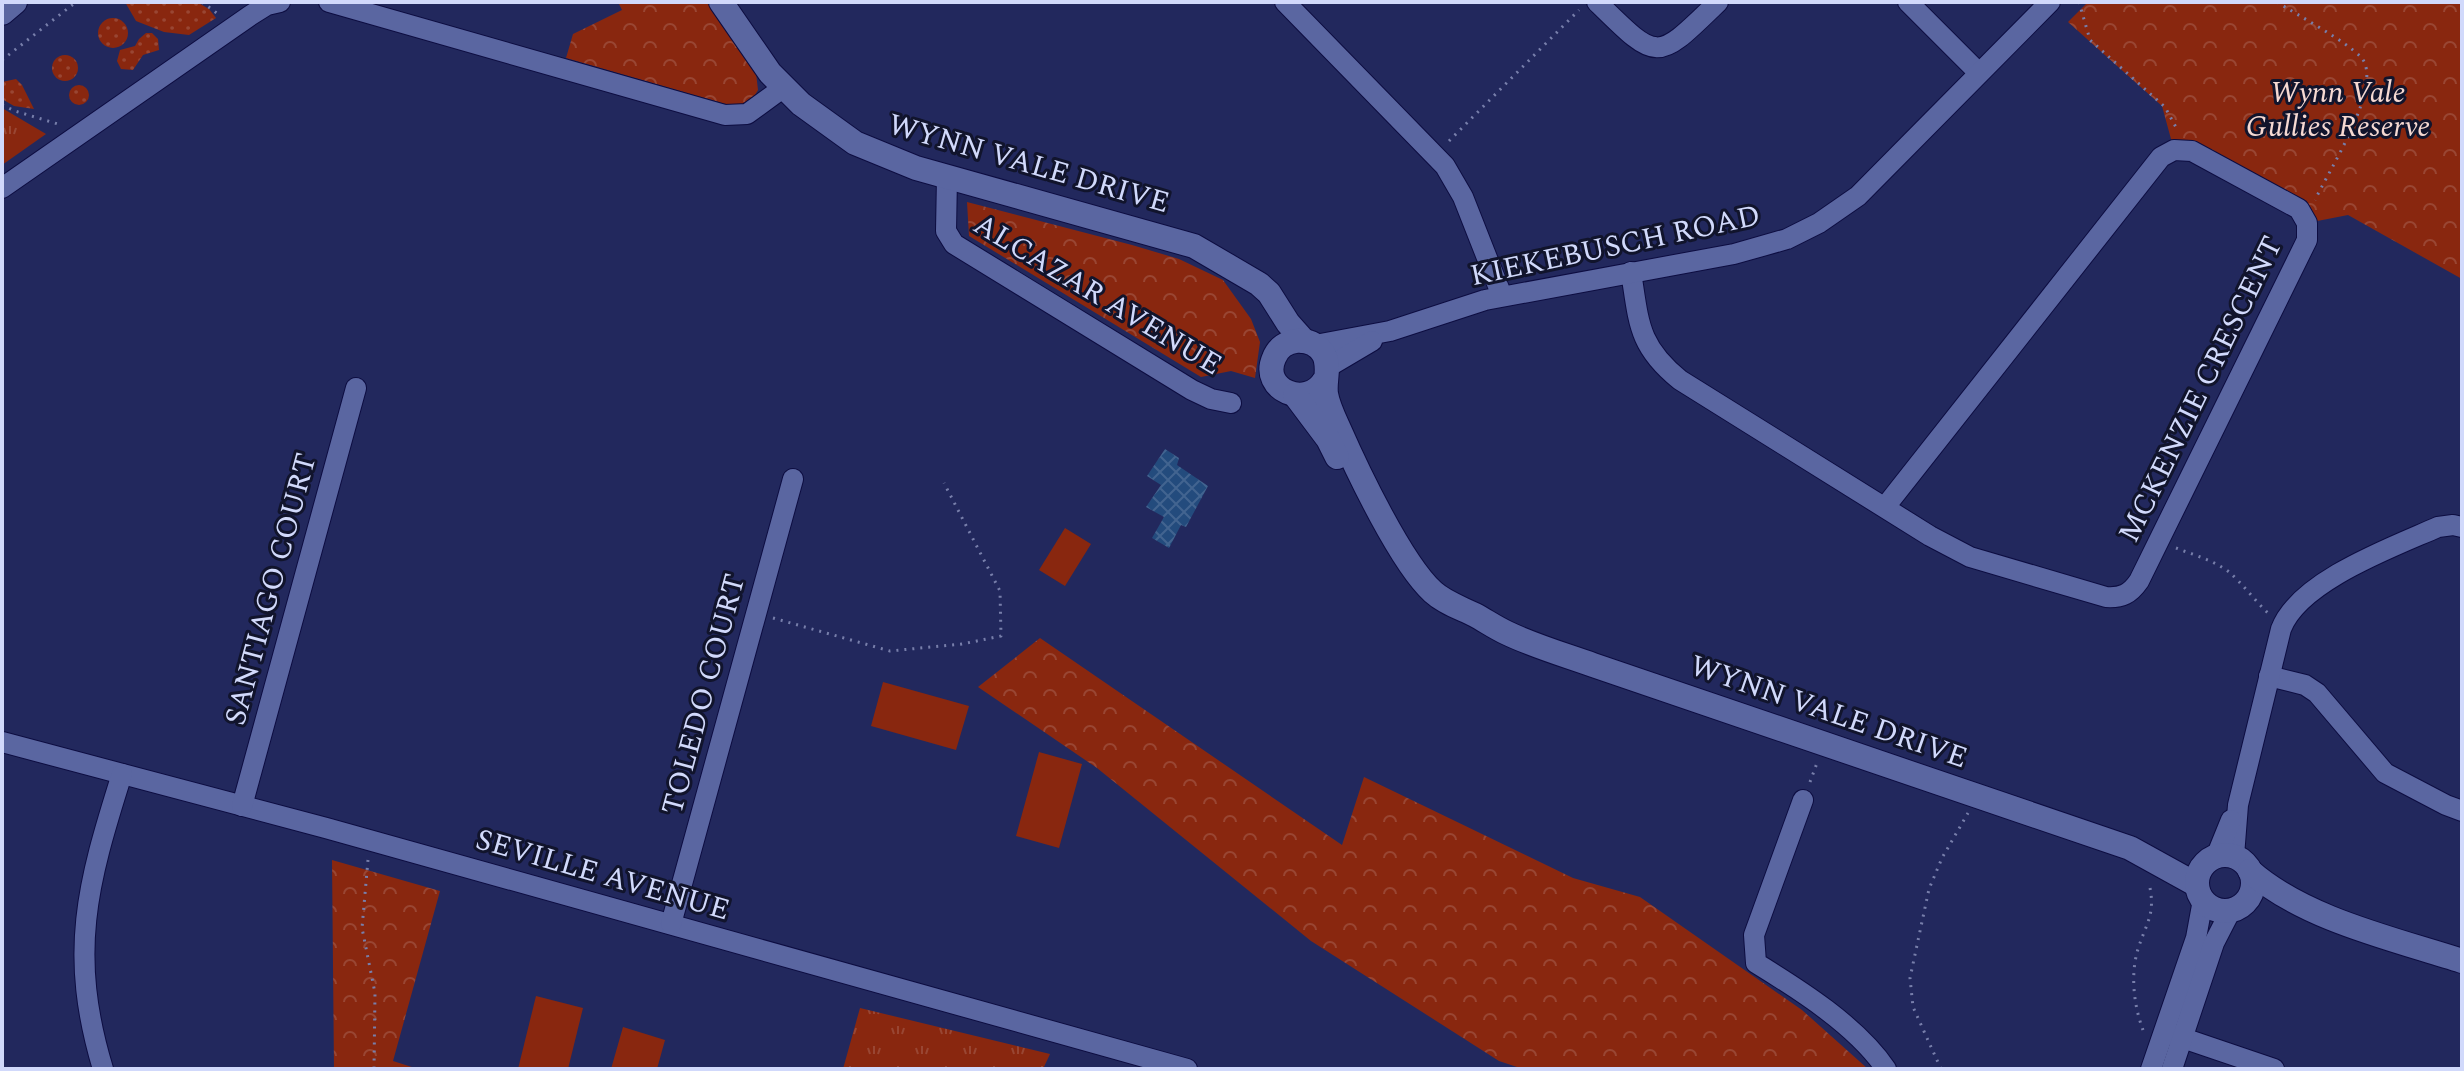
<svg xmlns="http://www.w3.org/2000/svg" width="2464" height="1071" font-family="Spectral,serif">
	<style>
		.grass { fill: url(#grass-tufts) }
		.park { fill: url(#park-crowns) }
		.garden { fill: url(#garden-dots) }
		.pitch { fill: #89270f }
		.building { fill: url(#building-cross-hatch) }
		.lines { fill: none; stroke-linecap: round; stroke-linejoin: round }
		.street-casing { stroke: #0d0d41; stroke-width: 22 }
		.secondary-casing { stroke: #0d0d41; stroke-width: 26 }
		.path { stroke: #787fab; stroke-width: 3; stroke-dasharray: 2 6; stroke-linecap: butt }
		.street { stroke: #5a66a1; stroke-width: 20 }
		.secondary { stroke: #5a66a1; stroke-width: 24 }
		.labels { text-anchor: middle; stroke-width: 6; stroke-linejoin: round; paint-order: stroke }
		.park-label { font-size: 30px; font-style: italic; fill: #f6d9d2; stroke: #11142c }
		.street-label { font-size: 30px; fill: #d1d9fb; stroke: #11142c }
	</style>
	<defs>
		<pattern id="grass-tufts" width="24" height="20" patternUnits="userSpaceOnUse" patternTransform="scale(2)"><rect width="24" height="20" fill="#89270f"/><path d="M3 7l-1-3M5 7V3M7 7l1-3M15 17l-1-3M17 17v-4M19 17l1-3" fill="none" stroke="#994633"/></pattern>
		<pattern id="park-crowns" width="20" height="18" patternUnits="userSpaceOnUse" patternTransform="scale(2)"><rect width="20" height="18" fill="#89270f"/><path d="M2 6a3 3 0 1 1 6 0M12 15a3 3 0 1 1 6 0" fill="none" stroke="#994633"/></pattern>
		<pattern id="garden-dots" width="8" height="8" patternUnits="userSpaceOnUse" patternTransform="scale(2)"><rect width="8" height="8" fill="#89270f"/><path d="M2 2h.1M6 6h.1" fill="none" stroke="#994633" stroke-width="1.8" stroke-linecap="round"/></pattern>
		<pattern id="building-cross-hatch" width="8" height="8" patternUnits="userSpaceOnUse" patternTransform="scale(2)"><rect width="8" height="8" fill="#234b7d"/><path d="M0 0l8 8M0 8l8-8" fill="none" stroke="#426490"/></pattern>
	</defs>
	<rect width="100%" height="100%" fill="#22285d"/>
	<!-- grass -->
	<g class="grass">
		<polygon points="2,108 46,134 2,165"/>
		<polygon points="860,1008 1050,1054 1043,1069 843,1069"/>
	</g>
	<!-- park -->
	<g class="park">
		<polygon points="618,2 707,2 756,73 758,90 752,100 736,107 566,58 573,34 622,10"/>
		<polygon points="2088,2 2462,2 2462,279 2348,215 2307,223 2174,150 2162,106 2068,22"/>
		<polygon points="967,202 1132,245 1179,259 1223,280 1251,319 1260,342 1255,378 1231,371 1201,377 969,236"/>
		<polygon points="1040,638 1342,845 1364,777 1573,878 1640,897 1802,1010 1868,1069 1523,1069 1499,1061 1311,941 1097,768 978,687"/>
		<polygon points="332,860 440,891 393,1061 418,1069 334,1069"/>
	</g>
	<!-- garden -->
	<g class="garden">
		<polygon points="125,2 197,2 209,9 216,18 189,35 164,32 136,21"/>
		<circle cx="113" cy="33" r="15"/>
		<polygon points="146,33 152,33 158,39 159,50 143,55 133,70 121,69 117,61 120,50 135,46 139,39"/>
		<circle cx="65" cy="68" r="13"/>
		<polygon points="16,79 22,85 34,109 14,106 2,99 2,82"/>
		<circle cx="79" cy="95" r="10"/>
	</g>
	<!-- pitch -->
	<g class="pitch">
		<polygon points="1065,528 1091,544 1065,586 1039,570"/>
		<polygon points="883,682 969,706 956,750 871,726"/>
		<polygon points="1039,752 1082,764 1059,848 1016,836"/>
		<polygon points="536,996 583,1008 568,1069 518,1069"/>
		<polygon points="623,1027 665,1040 657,1069 611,1069"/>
	</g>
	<!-- building -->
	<polygon class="building" points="1165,449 1179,458 1177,465 1208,486 1186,527 1181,525 1169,548 1152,538 1164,517 1146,507 1161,485 1147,476"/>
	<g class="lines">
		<defs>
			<g id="street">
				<polyline points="329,2 725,115 747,114 784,87"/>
				<polyline points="1285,2 1445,166 1463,197 1502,296"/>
				<path d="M1597 2C1659 63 1656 62 1718 2"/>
				<polyline points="1908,2 1979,73"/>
				<polyline points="947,177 946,231 954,244 1192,390 1211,399 1231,403"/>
				<polyline points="2,188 251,15 267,5 280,2"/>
				<path d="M1631 272C1639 323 1638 346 1680 380L1930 536 1970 557 2106 597C2122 598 2130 594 2139 581L2307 240V223L2299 209 2192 151 2174 150 2161 157 1885 507"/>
				<polyline points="1315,345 1390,331 1485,300 1734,254 1787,239 1819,223 1858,196 2050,2"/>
				<polyline points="1328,367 1372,341"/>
				<polyline points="2269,676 2305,685 2317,693 2385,773 2446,805 2462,811"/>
				<polyline points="2,742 326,828 1187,1069"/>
				<path d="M1803 800 1754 935 1756 963C1800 990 1857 1026 1886 1069"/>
				<polyline points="242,806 356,388"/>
				<path d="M2234 856 2238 805 2281 629C2299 581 2393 547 2438 527L2453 525 2462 527"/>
				<polyline points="2216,857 2231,820"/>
				<polyline points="671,924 793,479"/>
				<polyline points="2171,1034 2274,1069"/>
				<path d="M103 1069C68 953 87 885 122 774"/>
				<polyline points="2151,1069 2196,938 2203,900"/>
				<polyline points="2172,1069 2214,943 2231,910"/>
			</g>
			<g id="secondary">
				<polyline points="721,2 770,73 801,104 855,143 916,168 1194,246 1259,284 1269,293 1288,323 1304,341"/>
				<polyline points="2,13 15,2"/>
				<path d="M1324 381C1307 409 1260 390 1274 358 1282 337 1311 335 1323 353 1331 366 1324 380 1326 394 1328 406 1334 418 1339 429 1357 470 1401 563 1433 592 1445 603 1461 608 1475 615 1486 621 1496 628 1507 633 1534 646 1565 655 1593 665L2130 848 2197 885"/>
				<polyline points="1295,395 1328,439 1337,457"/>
				<circle cx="2225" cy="883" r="28"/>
				<path d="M2250 871C2304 919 2394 939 2462 961"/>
			</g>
		</defs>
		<!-- street casing -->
		<use href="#street" class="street-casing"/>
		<!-- secondary casing -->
		<use href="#secondary" class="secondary-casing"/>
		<!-- path -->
		<g class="path">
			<polyline points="202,2 218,14"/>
			<polyline points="2079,2 2090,40 2165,107 2178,131"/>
			<path d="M2277 2C2299 16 2344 40 2361 57 2385 84 2328 172 2315 200"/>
			<polyline points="2,60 76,2"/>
			<polyline points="2,105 15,111 58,124"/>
			<polyline points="1449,141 1579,10"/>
			<path d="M2176 548C2194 555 2213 560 2229 572 2242 583 2255 601 2269 614"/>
			<polyline points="773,618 890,651 962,644 1001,636 1000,591 944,483"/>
			<polyline points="1810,782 1817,763"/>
			<polyline points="368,860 362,928 375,993 374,1069"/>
			<path d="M2143 1030C2134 1006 2130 975 2138 949 2147 921 2156 914 2149 883"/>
			<polyline points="1941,1069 1913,1007 1910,978 1929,889 1942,858 1968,813"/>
		</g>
		<!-- street -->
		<use href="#street" class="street"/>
		<!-- secondary -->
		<use href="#secondary" class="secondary"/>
	</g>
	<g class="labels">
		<!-- park labels -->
		<g class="park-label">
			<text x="2338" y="102">Wynn Vale<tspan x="2338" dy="34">Gullies Reserve</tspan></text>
		</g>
		<!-- street labels -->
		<g class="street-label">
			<text transform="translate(1029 163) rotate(16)" y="10">WYNN VALE DRIVE</text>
			<text transform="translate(1615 245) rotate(-12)" y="10">KIEKEBUSCH ROAD</text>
			<text transform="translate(1098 294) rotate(31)" y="10">ALCAZAR AVENUE</text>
			<text transform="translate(2200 389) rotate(-64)" y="10">MCKENZIE CRESCENT</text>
			<text transform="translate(270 589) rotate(-75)" y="10">SANTIAGO COURT</text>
			<text transform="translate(703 694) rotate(-75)" y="10">TOLEDO COURT</text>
			<text transform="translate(1829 711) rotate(19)" y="10">WYNN VALE DRIVE</text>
			<text transform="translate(603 874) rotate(16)" y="10">SEVILLE AVENUE</text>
		</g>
	</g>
	<!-- border -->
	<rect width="2464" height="1071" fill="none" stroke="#d1d9fb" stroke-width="8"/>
</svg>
